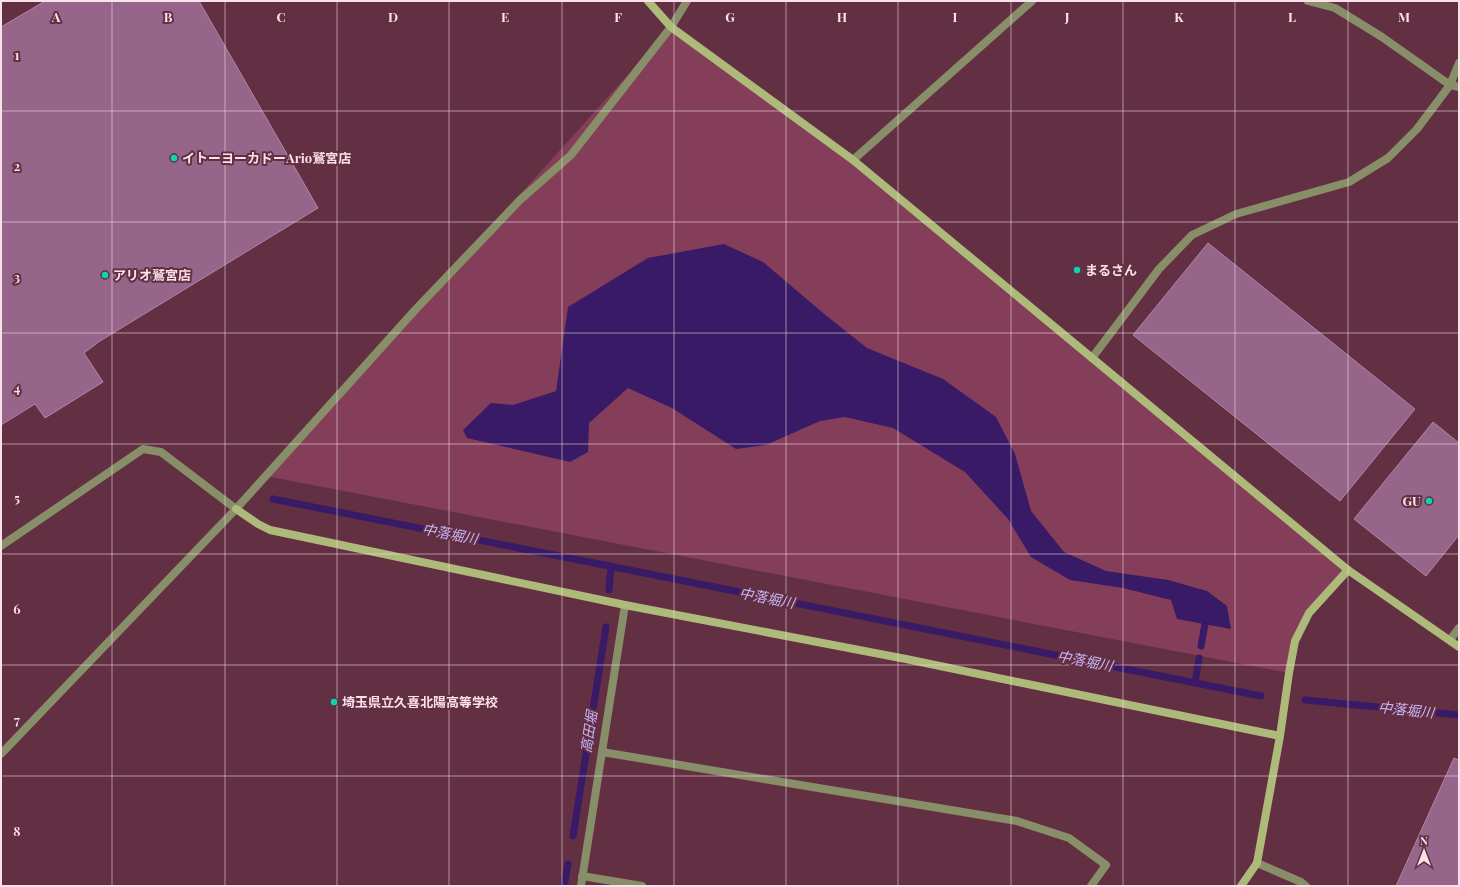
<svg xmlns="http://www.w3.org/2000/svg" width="1460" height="887" font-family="'Playfair Display','Noto Sans JP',serif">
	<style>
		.green { fill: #843e5a }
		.water { fill: #391a66 }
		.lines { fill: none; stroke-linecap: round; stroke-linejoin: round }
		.stream { stroke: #391a66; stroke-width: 7 }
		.building { fill: #956689; stroke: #b483a7 }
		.street { stroke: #888f68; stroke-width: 8 }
		.secondary { stroke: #aeba7a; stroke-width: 8 }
		.grid { fill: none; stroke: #fbe1e9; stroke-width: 1; stroke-opacity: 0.55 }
		.poi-dot { fill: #09d5b5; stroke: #632f43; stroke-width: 1.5 }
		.labels { text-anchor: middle; stroke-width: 4; stroke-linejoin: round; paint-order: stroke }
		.poi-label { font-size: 13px; font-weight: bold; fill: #fbe1e9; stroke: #632f43; text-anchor: start }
		.water-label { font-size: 14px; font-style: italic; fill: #c7b5f7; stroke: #632f43 }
		.grid-label { font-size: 13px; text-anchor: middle; font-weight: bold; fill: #fbe1e9; stroke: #632f43; stroke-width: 4; stroke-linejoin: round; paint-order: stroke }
	</style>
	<rect width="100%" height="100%" fill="#632f43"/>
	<!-- green -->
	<polygon class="green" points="671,27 853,160 1348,570 1309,613 1295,641 1289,673 266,476"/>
	<!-- water -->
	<polygon class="water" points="724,244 763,262 823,313 867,348 943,379 996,417 1015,454 1031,511 1064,552 1106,571 1168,580 1207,591 1227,606 1231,629 1177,619 1171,600 1123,588 1070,580 1031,557 1008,519 965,472 893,428 845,417 820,421 766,445 736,449 672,408 628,388 589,423 588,452 570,462 467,438 463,430 491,403 513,405 556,391 568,307 648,258"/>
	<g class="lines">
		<!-- stream -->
		<g class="stream">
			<polyline points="273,499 1261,696"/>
			<polyline points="609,590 611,567"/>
			<polyline points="1201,646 1205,624"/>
			<polyline points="1195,683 1199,658"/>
			<polyline points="1305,700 1459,715"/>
			<polyline points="573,836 606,627"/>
			<polyline points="564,886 568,864"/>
		</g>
	</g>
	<!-- building -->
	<g class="building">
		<polygon points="45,1 199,1 318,208 100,341 84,353 103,382 45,418 35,404 1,425 1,27"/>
		<polygon points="1208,243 1415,409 1340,501 1133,335"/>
		<polygon points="1433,422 1459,443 1459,535 1426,576 1354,519"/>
		<polygon points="1454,758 1459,760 1459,886 1396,886"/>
	</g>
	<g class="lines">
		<!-- street -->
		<g class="street">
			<polyline points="1308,1 1335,8 1382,37 1450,85 1459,87"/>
			<polyline points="853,160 1032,1"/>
			<polyline points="1092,358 1159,269 1192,235 1236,214 1349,182 1388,158 1417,129 1450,85 1459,63"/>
			<polyline points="1,546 143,449 161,452 236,509"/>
			<polyline points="1450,640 1459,628"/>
			<polyline points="602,752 1017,821 1069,838 1106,865 1091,886"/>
			<polyline points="1,754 236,509 416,309 520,200 571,155 671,27 687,1"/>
			<polyline points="1257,863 1301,882 1306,886"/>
			<polyline points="582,876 642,886"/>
			<polyline points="581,886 625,605"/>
		</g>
		<!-- secondary -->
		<g class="secondary">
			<polyline points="648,1 671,27 853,160 1348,570 1459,647"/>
			<polyline points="236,509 258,524 270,530 625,605 906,659 1280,736"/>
			<polyline points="1241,886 1257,863 1280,736 1289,673 1295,641 1309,613 1348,570"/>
		</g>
	</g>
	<!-- grid -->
	<path class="grid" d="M112 1V886M225 1V886M337 1V886M449 1V886M562 1V886M674 1V886M786 1V886M898 1V886M1011 1V886M1123 1V886M1235 1V886M1348 1V886M1 111H1459M1 222H1459M1 333H1459M1 444H1459M1 554H1459M1 665H1459M1 776H1459"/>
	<!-- markers -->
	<g class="poi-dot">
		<circle cx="174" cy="158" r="4"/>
		<circle cx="1077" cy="270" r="4"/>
		<circle cx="105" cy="275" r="4"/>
		<circle cx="1429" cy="501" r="4"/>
		<circle cx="334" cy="702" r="4"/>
	</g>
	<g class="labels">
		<!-- poi labels -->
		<g class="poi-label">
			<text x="182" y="163">イトーヨーカドーArio鷲宮店</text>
			<text x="1085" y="275">まるさん</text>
			<text x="113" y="280">アリオ鷲宮店</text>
			<text x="1421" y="506" text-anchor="end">GU</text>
			<text x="342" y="707">埼玉県立久喜北陽高等学校</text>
		</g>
		<!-- water labels -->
		<g class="water-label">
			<text transform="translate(450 534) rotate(11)" y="5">中落堀川</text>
			<text transform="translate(767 598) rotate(11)" y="5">中落堀川</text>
			<text transform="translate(1085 661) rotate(11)" y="5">中落堀川</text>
			<text transform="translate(1406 710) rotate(6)" y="5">中落堀川</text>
			<text transform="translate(589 732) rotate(-81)" y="5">高田堀</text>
		</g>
	</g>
	<g class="grid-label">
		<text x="56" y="22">A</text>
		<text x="168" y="22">B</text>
		<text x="281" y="22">C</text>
		<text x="393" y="22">D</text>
		<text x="505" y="22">E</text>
		<text x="618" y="22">F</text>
		<text x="730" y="22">G</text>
		<text x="842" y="22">H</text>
		<text x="955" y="22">I</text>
		<text x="1067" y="22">J</text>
		<text x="1179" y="22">K</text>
		<text x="1292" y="22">L</text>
		<text x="1404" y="22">M</text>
		<text x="17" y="60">1</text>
		<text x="17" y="171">2</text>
		<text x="17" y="282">3</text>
		<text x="17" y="393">4</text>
		<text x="17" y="503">5</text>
		<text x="17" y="614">6</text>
		<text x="17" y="725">7</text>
		<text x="17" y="836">8</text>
	</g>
	<!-- border -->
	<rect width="1460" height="887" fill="none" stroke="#fbe1e9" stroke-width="4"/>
	<!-- north arrow -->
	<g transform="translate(1424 851)" stroke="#632f43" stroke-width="3" paint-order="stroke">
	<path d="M0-3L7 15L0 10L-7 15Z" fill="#fbe1e9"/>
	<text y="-6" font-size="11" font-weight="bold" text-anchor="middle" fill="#fbe1e9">N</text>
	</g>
</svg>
